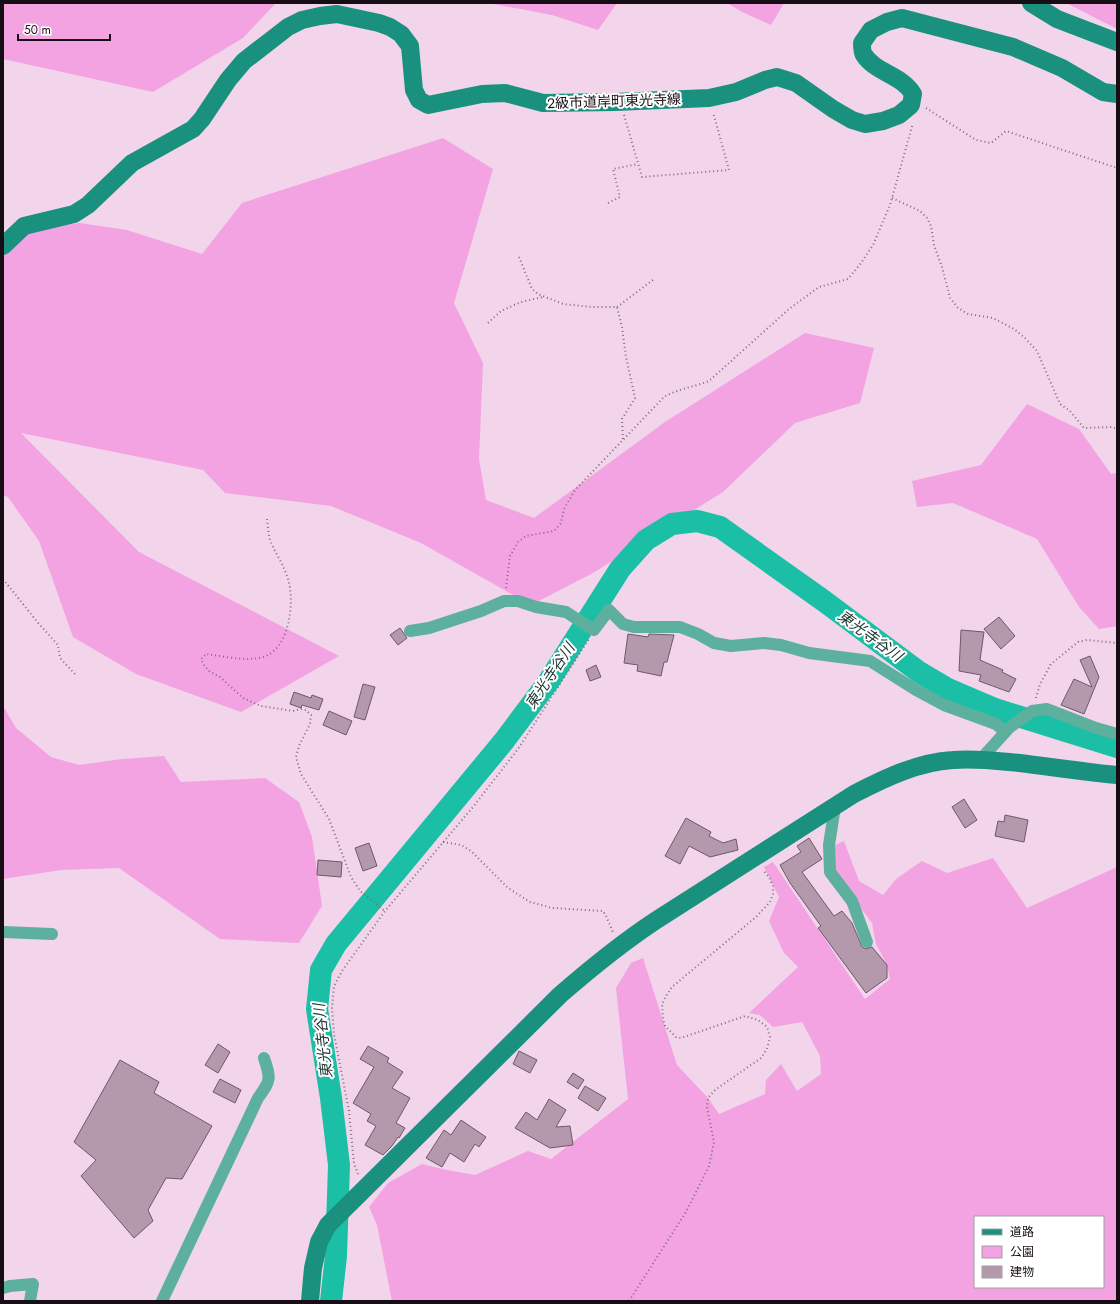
<svg xmlns="http://www.w3.org/2000/svg" width="1120" height="1304" font-family="Jost,'Noto Sans JP',sans-serif">
	<style>
		.green { fill: #f3a3e2; fill-rule: evenodd }
		.lines { fill: none; stroke-linecap: round; stroke-linejoin: round }
		.river { stroke: #1bbfa6; stroke-width: 22 }
		.building { fill: #b499ad; stroke: #70576a }
		.path { stroke: #806d7c; stroke-width: 2; stroke-dasharray: 1 3; stroke-linecap: butt }
		.street { stroke: #5daf9e; stroke-width: 12 }
		.secondary { stroke: #1a917e; stroke-width: 18 }
		.labels { text-anchor: middle; stroke-width: 4; stroke-linejoin: round; paint-order: stroke }
		.street-label { font-size: 14px; fill: #170d15; stroke: #fff }
		.water-label { font-size: 15px; font-style: italic; fill: #213934; stroke: #fff }
	</style>
	<rect width="100%" height="100%" fill="#f2d5eb"/>
	<!-- green -->
	<g class="green">
		<polygon points="3,3 276,3 243,38 153,92 3,59"/>
		<polygon points="488,3 617,3 598,30 552,15"/>
		<polygon points="727,3 784,3 771,25 742,12"/>
		<polygon points="1066,3 1117,3 1117,29"/>
		<polygon points="443,138 493,169 454,303 483,363 479,459 486,500 534,518 665,422 805,333 874,348 860,403 795,423 723,492 593,573 531,605 421,543 331,506 225,493 203,470 21,433 139,552 339,656 241,712 136,674 73,637 39,541 8,497 3,495 3,252 33,228 80,223 127,230 202,254 242,203"/>
		<polygon points="1027,404 1079,429 1111,474 1117,473 1117,626 1099,629 1079,607 1037,539 953,503 917,507 912,481 981,465"/>
		<polygon points="3,706 16,728 51,757 79,765 122,759 164,756 181,782 265,778 299,802 312,837 322,906 299,943 220,939 119,868 61,870 3,879"/>
		<path d="M844 841 859 881 883 895 896 879 922 861 947 873 993 858 1027 908 1117 867V1301H392L377 1225 369 1207 388 1183 422 1164 447 1170 475 1175 528 1151 551 1159 628 1099 616 988 631 963 643 958 677 1065 708 1098 719 1114 765 1094 766 1080 781 1064 797 1091 821 1074 820 1056 802 1022 773 1027 760 1015 749 1013 798 967 784 953 769 921 779 897 764 867 773 862 865 999 890 979 887 965 876 944 872 923 834 872 833 846ZM975 1217H1103V1287H975Z"/>
	</g>
	<g class="lines">
		<!-- river -->
		<polyline class="river" points="331,1301 336,1256 339,1165 331,1098 317,1009 321,970 336,944 504,741 549,681 620,569 646,540 672,524 697,521 720,527 824,601 919,672 946,688 995,709 1117,747"/>
	</g>
	<!-- building -->
	<g class="building">
		<polygon points="999,617 1015,636 1001,649 984,629"/>
		<polygon points="400,628 407,638 398,645 390,635"/>
		<polygon points="961,630 984,632 980,660 1003,670 1002,672 1016,679 1009,692 979,681 981,675 959,671"/>
		<polygon points="628,634 648,637 649,634 674,635 667,662 664,662 661,676 637,671 638,665 624,663"/>
		<polygon points="1090,656 1099,677 1084,714 1061,705 1074,679 1092,687 1080,660"/>
		<polygon points="596,665 601,677 590,681 586,670"/>
		<polygon points="363,684 375,687 365,720 354,717"/>
		<polygon points="294,692 311,698 312,695 323,699 319,710 302,705 301,708 290,704"/>
		<polygon points="329,711 352,721 346,735 323,725"/>
		<polygon points="964,799 977,820 965,828 952,807"/>
		<polygon points="1005,815 1028,820 1024,842 995,836 998,821 1004,822"/>
		<polygon points="686,818 711,832 709,836 723,843 736,839 738,850 710,857 689,846 680,864 665,856"/>
		<polygon points="809,838 822,859 802,872 834,916 842,911 852,923 862,947 866,949 872,947 887,965 887,978 866,993 818,928 821,926 790,883 780,865 801,852 797,846"/>
		<polygon points="369,843 377,866 363,871 355,848"/>
		<polygon points="318,860 342,862 341,877 317,875"/>
		<polygon points="218,1044 230,1052 218,1073 205,1065"/>
		<polygon points="368,1046 389,1058 387,1062 403,1072 392,1088 410,1098 396,1123 405,1128 399,1138 398,1137 392,1146 383,1155 365,1145 376,1126 367,1121 371,1114 353,1103 374,1067 360,1059"/>
		<polygon points="519,1051 537,1060 530,1073 513,1064"/>
		<polygon points="120,1060 159,1082 154,1093 212,1126 182,1179 166,1178 148,1210 153,1221 134,1238 81,1176 96,1160 74,1142"/>
		<polygon points="573,1073 584,1080 578,1089 567,1082"/>
		<polygon points="220,1079 241,1090 235,1103 213,1092"/>
		<polygon points="585,1086 606,1098 598,1111 578,1098"/>
		<polygon points="549,1099 566,1110 556,1127 570,1126 573,1145 550,1148 515,1128 526,1112 537,1120"/>
		<polygon points="461,1120 486,1137 479,1147 475,1144 464,1162 450,1153 442,1167 426,1158 444,1130 451,1135"/>
	</g>
	<g class="lines">
		<!-- path -->
		<g class="path">
			<polyline points="926,108 976,140 991,143 1006,131 1117,168"/>
			<polyline points="624,115 642,177 729,170 713,112"/>
			<polyline points="892,198 920,211 927,218 931,226 934,245 942,267 950,298 958,308 968,314 993,318 1014,329 1025,338 1037,351 1060,404 1070,411 1084,428 1112,427 1117,429"/>
			<polyline points="608,203 620,197 613,169 638,164"/>
			<polyline points="519,257 532,289 538,294 563,304 592,307 617,307 622,327 626,357 635,398 622,419 623,440"/>
			<polyline points="617,307 653,280"/>
			<polyline points="488,323 501,311 521,302 543,297"/>
			<path d="M267 519C268 525 268 533 270 540 275 553 284 565 288 579 295 601 290 649 263 657 245 662 224 656 206 654L201 659 203 664 209 671 220 677 243 698 261 706 293 711 301 709 306 710 311 715 310 724 299 746 296 757 301 774 329 819 351 877 360 891 385 911"/>
			<polyline points="3,579 39,624 58,645 60,658 75,674"/>
			<path d="M506 588 510 556 518 542 526 536 554 531 561 523 564 509 575 490 664 397C677 389 694 387 709 381L789 309 819 287 848 279 861 263 873 245 890 205 913 123"/>
			<polyline points="1036,698 1040,684 1051,664 1078,642 1087,640 1117,643"/>
			<polyline points="443,842 461,845 471,851 508,888 530,902 552,908 603,911 606,916 613,932"/>
			<polyline points="358,1174 354,1164 349,1111 334,1034 332,1008 334,986 342,971 385,911 473,807 518,749 589,639"/>
			<polyline points="629,1301 686,1212 709,1166 714,1142 707,1107 708,1098 715,1090 761,1058 767,1049 770,1037 767,1027 758,1020 745,1016 681,1038 676,1037 665,1026 663,1019 662,1004 666,996 672,987 756,917 770,902 773,894 773,886 769,877 763,870"/>
		</g>
		<!-- street -->
		<g class="street">
			<polyline points="410,631 429,628 481,611 504,601 518,601 536,607 566,612 594,630 609,610 623,624 634,627 680,627 698,634 714,643 731,646 764,643 781,645 809,653 870,661 916,690 944,705 996,724 1005,732"/>
			<polyline points="981,759 1009,728 1032,711 1047,709 1096,728 1117,734"/>
			<polyline points="835,806 829,845 830,872 852,901 867,942"/>
			<polyline points="3,932 52,934"/>
			<polyline points="3,1288 10,1286 33,1284 30,1301"/>
			<path d="M162 1301 258 1098C271 1080 271 1079 264 1058"/>
		</g>
		<!-- secondary -->
		<g class="secondary">
			<polyline points="1031,3 1057,19 1117,42"/>
			<path d="M3 246 24 226 74 214 88 205 132 163 193 129 202 119 228 80 244 61 288 27 302 20 320 16 337 14 379 23 390 27 401 34 410 46 414 90 419 100 428 105 482 94 505 93 543 103 615 102 709 98 736 92 765 80 777 77 796 83 833 109 852 120 865 124 883 121 899 115 911 105 913 94C902 75 876 73 864 55 862 52 862 46 862 43L871 30 887 22 902 18 1013 47 1062 68 1103 92 1117 94"/>
			<path d="M310 1301 313 1268 319 1242 328 1225 560 995C591 968 622 943 655 921L854 794C885 778 918 762 953 760 976 758 998 761 1020 763 1052 767 1085 772 1117 775"/>
		</g>
	</g>
	<g class="labels">
		<!-- street labels -->
		<g class="street-label">
			<text transform="translate(614 101) rotate(-2)" y="5">2級市道岸町東光寺線</text>
		</g>
		<!-- water labels -->
		<g class="water-label">
			<text transform="translate(870 636) rotate(36)" y="5">東光寺谷川</text>
			<text transform="translate(550 676) rotate(-56)" y="5">東光寺谷川</text>
			<text transform="translate(323 1041) rotate(-96)" y="5">東光寺谷川</text>
		</g>
	</g>
	<!-- border -->
	<rect width="1120" height="1304" fill="none" stroke="#170d15" stroke-width="8"/>
	<!-- legend -->
	<rect x="974" y="1216" width="130" height="72" fill="#ffffff" stroke="#a29ea1"/>
	<rect x="982" y="1229" width="20" height="6" fill="#1a917e" stroke="#a29ea1"/>
	<text x="1010" y="1236" font-size="12" fill="#170d15">道路</text>
	<rect x="982" y="1246" width="20" height="12" fill="#f3a3e2" stroke="#a29ea1"/>
	<text x="1010" y="1256" font-size="12" fill="#170d15">公園</text>
	<rect x="982" y="1266" width="20" height="12" fill="#b499ad" stroke="#a29ea1"/>
	<text x="1010" y="1276" font-size="12" fill="#170d15">建物</text>
	<!-- scale -->
	<path d="M18 34v6h92v-6" fill="none" stroke="#170d15" stroke-width="2"/>
	<text x="24" y="34" font-size="12" fill="#170d15" stroke="#ffffff" stroke-width="3" paint-order="stroke">50 m</text>
</svg>
